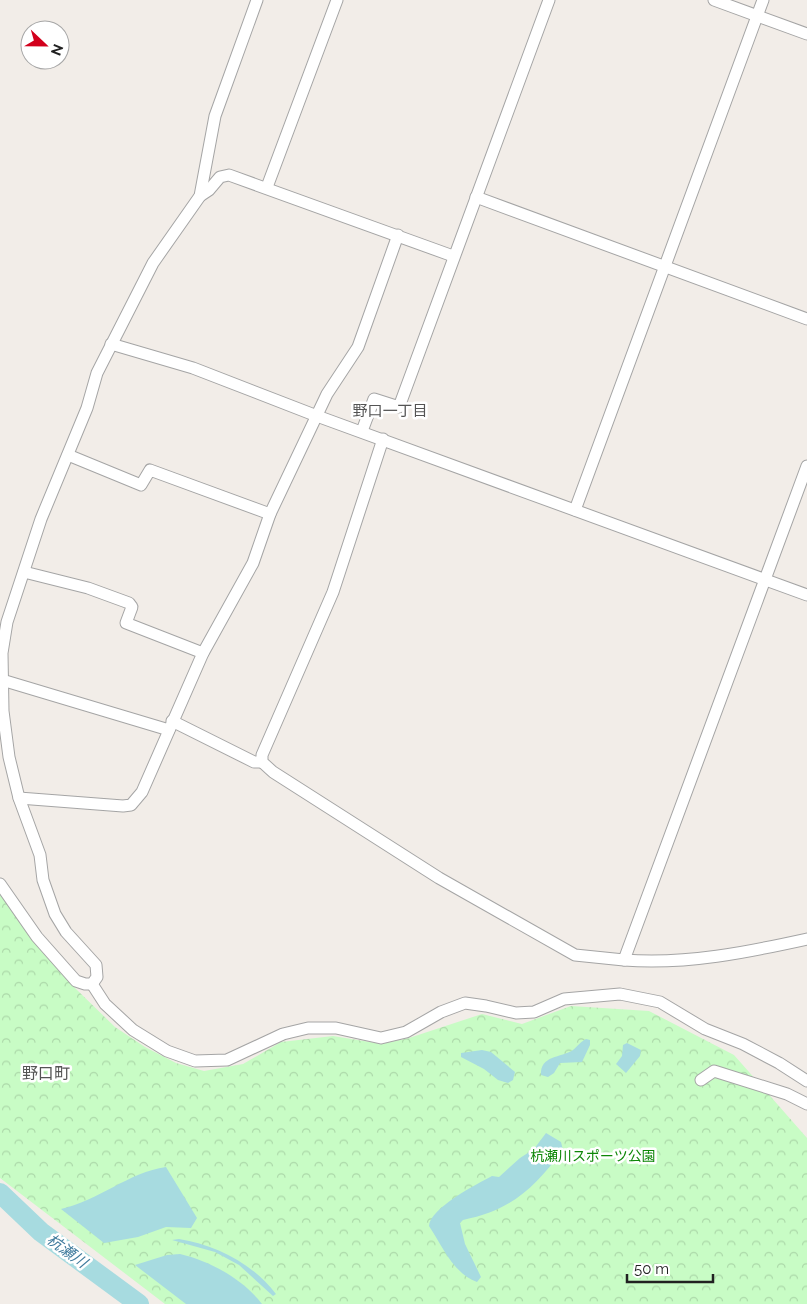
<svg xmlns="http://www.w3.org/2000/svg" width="807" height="1304" font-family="Raleway,'Noto Sans JP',sans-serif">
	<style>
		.park { fill: url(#park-crowns) }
		.water { fill: #a7dbe0 }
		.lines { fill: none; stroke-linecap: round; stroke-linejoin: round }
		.river { stroke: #a7dbe0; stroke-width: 20 }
		.street-casing { stroke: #a5a5a5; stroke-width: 13 }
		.street { stroke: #fff; stroke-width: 11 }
		.labels { text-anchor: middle; stroke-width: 5; stroke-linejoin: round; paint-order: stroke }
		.park-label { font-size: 14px; fill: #0e8708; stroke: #fff }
		.neighbourhood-label { font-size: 15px; fill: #545454; stroke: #fff }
		.water-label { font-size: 15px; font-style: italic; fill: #417b9d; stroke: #fff }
		.quarter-label { font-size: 16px; fill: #545454; stroke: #fff }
	</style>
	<defs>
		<pattern id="park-crowns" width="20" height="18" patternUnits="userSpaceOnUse" patternTransform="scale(1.25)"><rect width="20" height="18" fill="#c8fcc5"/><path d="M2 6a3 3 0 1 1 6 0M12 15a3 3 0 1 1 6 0" fill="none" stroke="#acd8a9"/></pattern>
	</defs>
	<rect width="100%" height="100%" fill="#f2ede8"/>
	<!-- park -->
	<polygon class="park" points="0,890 29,934 75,988 115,1027 145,1047 176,1063 204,1071 243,1064 281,1042 333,1036 382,1044 409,1038 482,1014 522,1024 571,1006 649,1011 734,1055 807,1138 807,1304 165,1304 0,1178"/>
	<!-- water -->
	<g class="water">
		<path d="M586 1039 590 1040V1045L582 1062 560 1063 554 1073 548 1077 541 1075C540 1055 561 1058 573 1050 578 1046 580 1042 586 1039Z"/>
		<polygon points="627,1043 641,1050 640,1056 626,1073 616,1064 622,1056 623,1045"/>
		<polygon points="482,1050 491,1052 515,1072 513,1080 508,1083 498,1080 484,1069 461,1057 461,1053"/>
		<path d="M546 1133 561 1142 563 1150C534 1188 512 1210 463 1220L460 1223 465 1244 481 1277 477 1282C453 1273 443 1247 429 1226 430 1208 477 1184 492 1176L499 1177 520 1158 534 1149Z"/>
		<path d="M166 1167 197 1218 191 1228 166 1227 138 1237 104 1243 61 1209C98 1201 129 1172 166 1167Z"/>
		<path d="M179 1239C216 1245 252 1263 276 1294L273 1296 239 1265 215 1252 172 1240Z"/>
		<path d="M180 1254C210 1261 243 1279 262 1304H186L135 1265 167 1255Z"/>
	</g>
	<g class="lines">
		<!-- river -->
		<polyline class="river" points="0,1193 41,1232 139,1304"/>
		<defs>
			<g id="street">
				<polyline points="714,0 807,34"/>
				<polyline points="267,187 337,0"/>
				<polyline points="200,196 209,190 220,177 229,175 453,256"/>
				<polyline points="476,197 807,319"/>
				<polyline points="111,344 193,368 317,416 807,595"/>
				<polyline points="362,431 374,399 399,407 549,0"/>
				<polyline points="383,439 333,592 262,755 262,762 273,772 439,878 575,955 624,960 807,466"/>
				<polyline points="68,455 141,485 150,470 270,514"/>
				<polyline points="575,510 763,0"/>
				<polyline points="24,572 88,588 129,603 132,607 126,623 203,653"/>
				<polyline points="2,680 169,730"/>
				<polyline points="172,721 254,762 262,762"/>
				<polyline points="19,798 123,806 131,805 142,792 203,653 253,563 270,514 327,394 358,347 398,235"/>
				<polyline points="0,884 37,937 76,981 85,984 92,984 97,977 96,965 66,932 55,914 43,880 40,855 19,798 9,757 3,711 2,653 7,622 41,519 87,408 97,373 153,263 200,196 215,116 257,0"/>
				<path d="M624 960C686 965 748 952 807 939"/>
				<polyline points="92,984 105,1004 133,1030 167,1051 195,1061 227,1060 283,1034 308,1028 336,1028 381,1038 406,1032 441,1012 465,1003 486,1006 516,1013 534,1012 564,999 620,994 660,1002 705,1029 743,1044 779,1063 807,1081"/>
				<polyline points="701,1080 714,1071 787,1094 807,1104"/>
			</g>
		</defs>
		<!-- street casing -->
		<use href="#street" class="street-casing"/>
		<!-- street -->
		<use href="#street" class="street"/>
	</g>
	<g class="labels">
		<!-- park labels -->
		<g class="park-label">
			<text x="593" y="1161">杭瀬川スポーツ公園</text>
		</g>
		<!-- neighbourhood labels -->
		<g class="neighbourhood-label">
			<text x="390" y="416">野口一丁目</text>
		</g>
		<!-- water labels -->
		<g class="water-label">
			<text transform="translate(67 1251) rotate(36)" y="5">杭瀬川</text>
		</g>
		<!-- quarter labels -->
		<g class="quarter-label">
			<text x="46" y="1079">野口町</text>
		</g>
	</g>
	<!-- north arrow -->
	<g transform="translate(45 45) rotate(112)"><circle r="24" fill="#ffffff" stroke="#a6a6a6"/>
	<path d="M0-4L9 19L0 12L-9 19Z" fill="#d2001c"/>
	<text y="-8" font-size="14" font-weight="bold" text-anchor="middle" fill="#212121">N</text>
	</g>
	<!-- scale -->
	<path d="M627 1274v8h86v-8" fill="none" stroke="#212121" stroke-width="2.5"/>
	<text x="634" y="1274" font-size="15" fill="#212121" stroke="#ffffff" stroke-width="4" paint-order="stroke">50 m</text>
</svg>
